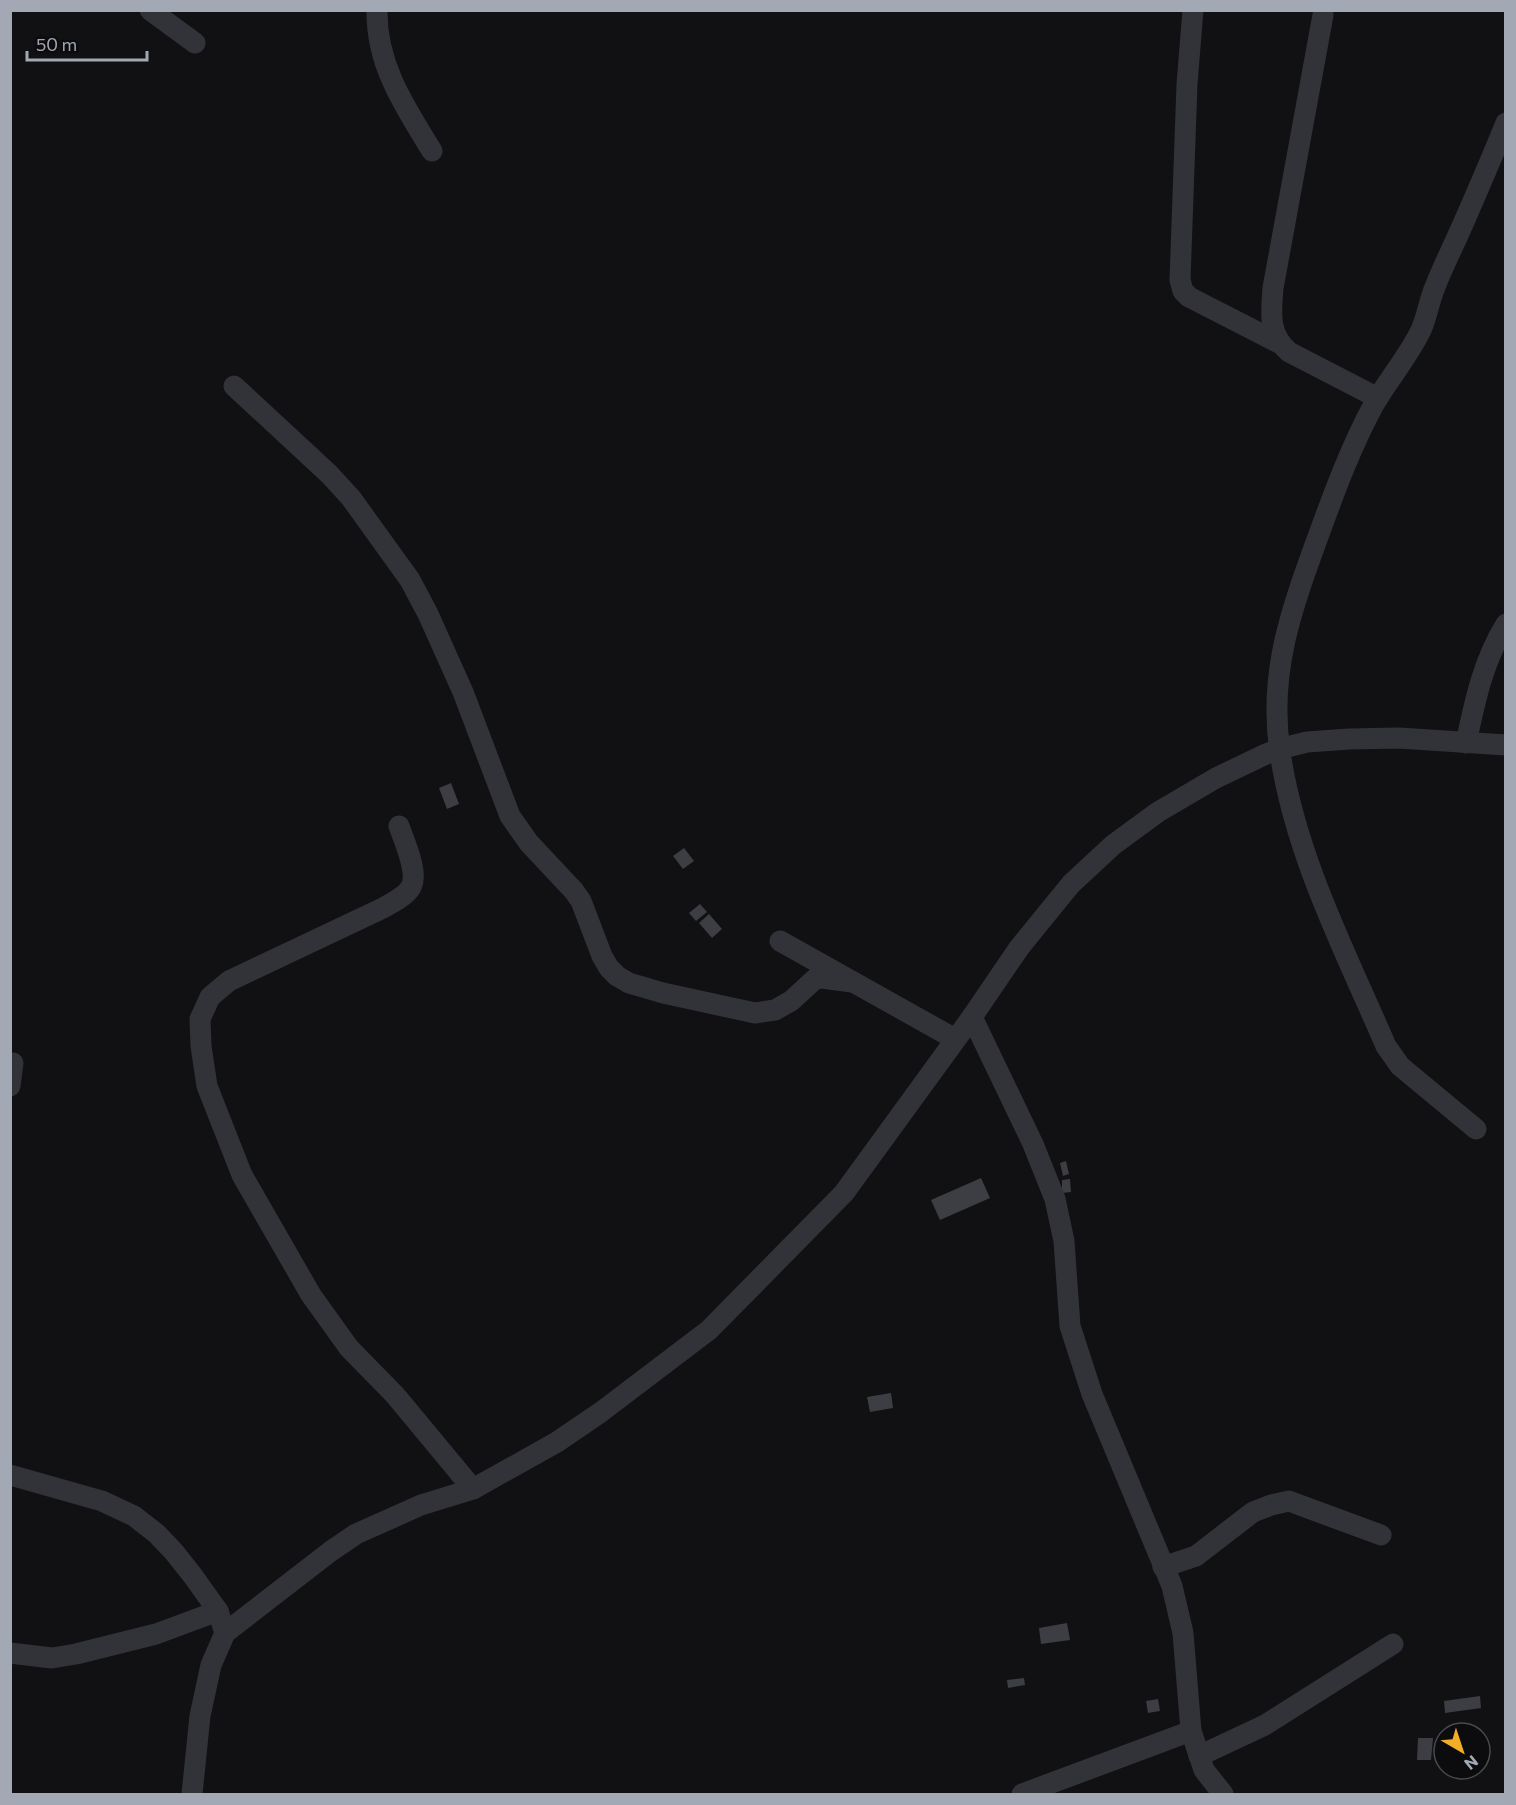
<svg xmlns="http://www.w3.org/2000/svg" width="1516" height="1805" font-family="Commissioner,sans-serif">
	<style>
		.building { fill: #3d3e43 }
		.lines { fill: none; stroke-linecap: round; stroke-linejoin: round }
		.minor { stroke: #323338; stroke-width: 21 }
	</style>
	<rect width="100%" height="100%" fill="#111113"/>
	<!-- building -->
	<g class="building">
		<polygon points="451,783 459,804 447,809 439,788"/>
		<polygon points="684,848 694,861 683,869 673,856"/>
		<polygon points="700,904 707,912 696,921 689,913"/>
		<polygon points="709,914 722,929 712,938 699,923"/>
		<polygon points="1066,1161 1069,1174 1063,1176 1060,1163"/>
		<polygon points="981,1178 990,1198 940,1220 931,1200"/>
		<polygon points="1070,1179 1071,1192 1062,1193 1062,1180"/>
		<polygon points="891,1393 893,1408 870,1412 867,1397"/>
		<polygon points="1067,1623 1070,1640 1041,1644 1039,1628"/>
		<polygon points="1024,1678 1025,1685 1008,1688 1007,1680"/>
		<polygon points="1480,1696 1481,1708 1445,1713 1444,1701"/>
		<polygon points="1158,1699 1160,1711 1148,1713 1146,1701"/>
		<polygon points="1418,1738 1433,1738 1431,1760 1417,1760"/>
	</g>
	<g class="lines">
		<!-- minor -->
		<g class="minor">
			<polyline points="150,10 195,43"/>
			<path d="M377 10C376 65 405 107 432 151"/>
			<polyline points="1193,10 1187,84 1180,280 1183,291 1189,297 1279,343"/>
			<path d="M1323 15 1273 288C1271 313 1268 334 1289 352L1378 398"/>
			<polyline points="234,386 329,474 351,498 410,580 428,614 463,692 510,816 529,843 574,891 581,901 602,956 609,968 617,976 629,983 663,993 755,1013 775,1010 791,1001 815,979 822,978 852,982"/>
			<path d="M1466 743C1475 701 1483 661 1506 624"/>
			<path d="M399 826C404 841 419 872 411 887 406 896 392 903 383 908L229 981 210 997 200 1019 201 1046 207 1086 242 1175 311 1295 349 1348 395 1395 473 1489"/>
			<polyline points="780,941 955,1039"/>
			<polyline points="972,1017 1033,1144 1055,1199 1064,1241 1070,1326 1092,1394 1172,1586 1183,1633 1191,1731 1204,1770 1223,1794"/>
			<polyline points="10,1086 13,1063"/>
			<path d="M1476 1129 1400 1066 1386 1046C1345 951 1295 855 1280 752 1268 672 1292 608 1319 534 1335 490 1351 447 1373 406 1388 380 1408 357 1421 330 1427 317 1429 301 1435 287 1443 266 1454 245 1463 224 1478 190 1492 157 1506 123"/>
			<polyline points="10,1475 102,1501 134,1516 157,1534 174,1552 193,1576 218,1611 225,1633"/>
			<polyline points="1163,1567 1196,1556 1253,1512 1271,1505 1289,1501 1381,1535"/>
			<polyline points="10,1653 52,1658 76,1654 156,1634 218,1611"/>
			<polyline points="1199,1756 1265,1725 1393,1644"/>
			<polyline points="192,1794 200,1716 211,1665 225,1633 331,1551 356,1534 421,1505 473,1489 557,1442 601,1412 709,1330 844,1193 972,1017 1019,948 1071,884 1113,845 1158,812 1216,778 1266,754 1279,749 1307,742 1349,739 1399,738 1506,745"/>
			<polyline points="1022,1794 1191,1731"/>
		</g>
	</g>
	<!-- border -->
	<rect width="1516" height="1805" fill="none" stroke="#a2a8b4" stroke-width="24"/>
	<!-- north arrow -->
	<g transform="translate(1462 1751) rotate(141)"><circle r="28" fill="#0c0c0e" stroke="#484a50" stroke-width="1.5"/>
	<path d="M0-4.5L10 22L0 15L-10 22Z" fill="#f3ae29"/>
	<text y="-9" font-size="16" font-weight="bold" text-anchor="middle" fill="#a2a8b4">N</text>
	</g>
	<!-- scale -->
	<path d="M27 51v9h120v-9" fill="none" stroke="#a2a8b4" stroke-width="3"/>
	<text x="36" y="51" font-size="18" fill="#a2a8b4" stroke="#0c0c0e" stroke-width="4.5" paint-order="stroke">50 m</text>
</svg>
